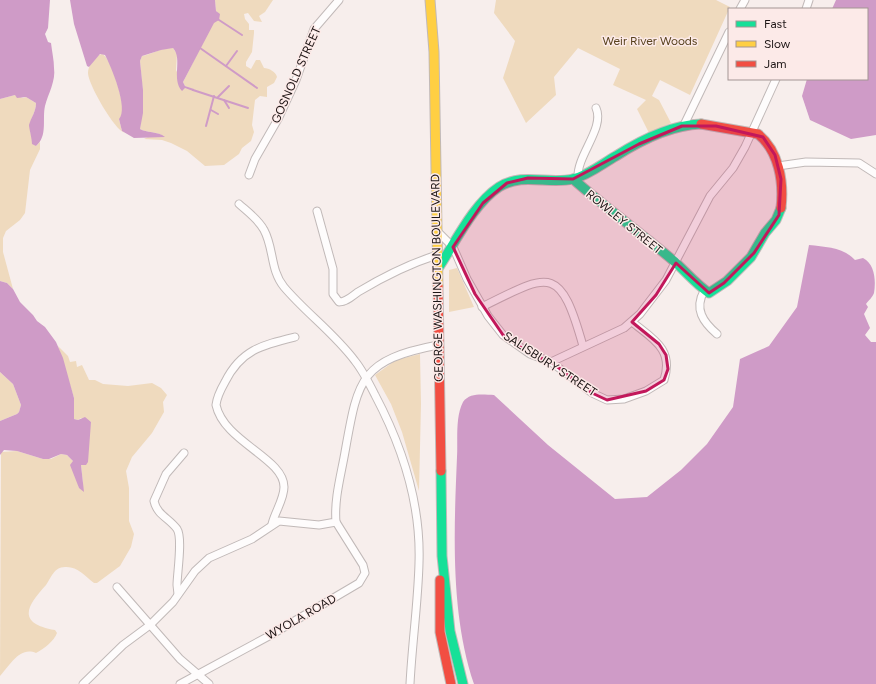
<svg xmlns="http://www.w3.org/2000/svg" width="876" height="684" font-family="Figtree,sans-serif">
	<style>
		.green { fill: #efdabe }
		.water { fill: #cf9bc7 }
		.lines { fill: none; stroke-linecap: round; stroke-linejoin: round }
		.stream { stroke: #cf9bc7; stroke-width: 2 }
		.street-casing { stroke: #c1b9b8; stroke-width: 9 }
		.fast-casing { stroke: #c1b9b8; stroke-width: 11 }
		.slow-casing { stroke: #c1b9b8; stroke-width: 11 }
		.jam-casing { stroke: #c1b9b8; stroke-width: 11 }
		.street { stroke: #fefcfc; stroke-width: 7 }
		.fast { stroke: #16e098; stroke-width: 9 }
		.slow { stroke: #ffcf43; stroke-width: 9 }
		.jam { stroke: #f24e42; stroke-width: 9 }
		.marked { fill: #c2185b; fill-opacity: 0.2; stroke: #c2185b; stroke-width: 3; stroke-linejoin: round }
		.labels { text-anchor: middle; stroke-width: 3; stroke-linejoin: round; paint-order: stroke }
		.park-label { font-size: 12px; fill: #58421d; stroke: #fceae8 }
		.street-label { font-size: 12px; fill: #1d1515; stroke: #fceae8 }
	</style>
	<rect width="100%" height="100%" fill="#f7eeec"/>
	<!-- green -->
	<g class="green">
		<path d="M215 0H273L265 12 259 16 262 22 254 21 248 13 244 14 245 19 249 24V30H254V33L252 52 246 62V66L251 69 256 60H260L264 68C269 68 276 72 277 77L274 83 267 87V97L260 96 255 100 252 125 254 132 251 141 242 148 239 154 224 165 205 166 187 151 171 143 162 140 144 139 148 137H164C158 131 146 133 140 129L143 93 140 61 142 56C152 54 163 47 173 48L177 54 176 70 185 88 193 89 185 86 183 82 218 13 216 11Z"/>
		<polygon points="496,0 716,0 730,7 690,95 660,80 652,96 659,100 671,123 649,133 637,109 646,100 613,85 620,69 578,48 554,77 556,95 526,123 503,78 515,41 494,13"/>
		<path d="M102 54C111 57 122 97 123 108 123 112 122 117 119 119L122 131 125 133C115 131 88 84 88 73 88 65 94 60 99 55Z"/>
		<path d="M15 95 23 98 26 97 36 103C36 110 33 114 31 121 28 129 32 139 36 146L40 142V149L30 170 25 213 20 220 6 231 3 238V252L13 289 7 283 0 281V99Z"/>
		<polygon points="457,268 474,307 449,312 449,270"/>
		<path d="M58 346 68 356 70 362 76 361 77 367 82 365 89 380H95L103 384 128 386 152 383 161 388 167 395 163 402 164 412 152 433 132 457 126 471 129 488V521L134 534 131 547 120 566 97 583H94C85 576 77 566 65 567 54 567 51 578 46 585 26 607 17 623 55 630L57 633C54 641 44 649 36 653 20 646 10 665 0 676L1 452 17 451 43 459H51L61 454 67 455 73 461 79 488 83 483 81 465 91 422 81 418 78 420 74 419V398Z"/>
		<polygon points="420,354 421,404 419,491 402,432 391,404 375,375 396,360"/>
		<polygon points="0,372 13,384 21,405 19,412 17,414 0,421"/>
	</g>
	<!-- water -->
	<g class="water">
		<path d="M0 0H50L48 28 45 34 48 42 51 43C52 52 54 60 54 68 56 81 48 94 45 106 42 119 48 136 36 146L32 144C32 139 29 128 29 125 31 117 36 112 36 103L26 97 17 98 15 95 0 99Z"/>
		<path d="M70 0H215L216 11 220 14 219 20 214 23 183 82 185 86 194 89 193 91 185 88 182 91C171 79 183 59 173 48L161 50 142 56 140 61 143 90V113L140 129C146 133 158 131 165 137L134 138 122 131 119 119C129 109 111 66 105 55L100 54 89 67 87 66 74 24Z"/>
		<polygon points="836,0 876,0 876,135 851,139 810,120 802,96 807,79 867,79 867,9 832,9"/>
		<path d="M809 245C826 247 843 247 855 260L863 258C875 264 876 281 874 293 872 298 869 300 866 304L868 307 864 314 870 328 865 335 871 342H876V684H474C450 613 454 530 457 457 458 441 455 417 463 402 470 392 484 395 494 395L548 445 615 499 647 497 681 470 707 444 733 407 740 359 769 346 797 307Z"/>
		<polygon points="0,281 7,283 13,289 20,302 33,315 37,321 45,327 56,342 63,358 74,398 74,419 78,420 85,417 91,422 88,462 86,465 81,465 84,492 79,488 70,465 73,461 67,455 61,454 49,459 43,459 17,451 4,450 0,455 0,421 17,414 19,412 21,405 13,384 0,372"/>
	</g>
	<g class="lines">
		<!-- stream -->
		<g class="stream">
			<polyline points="219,20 242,35"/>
			<polyline points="200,48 257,88"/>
			<polyline points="226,66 237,51"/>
			<polyline points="193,90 248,108"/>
			<polyline points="218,97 229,86"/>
			<polyline points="224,100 229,108"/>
			<polyline points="211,110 218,114"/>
			<polyline points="206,126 214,96"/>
		</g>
		<defs>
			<g id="street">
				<polyline points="740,9 745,0"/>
				<polyline points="806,9 809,0"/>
				<polyline points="684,125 729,32"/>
				<polyline points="778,166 806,162 859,163 876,174"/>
				<polyline points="249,175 255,159 278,119 296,80 314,29 339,0"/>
				<path d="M578 177C577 155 605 128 596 108"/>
				<path d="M239 204C248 212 259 220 264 230 274 248 270 270 284 287 306 313 334 333 355 361 363 371 369 383 375 395 402 446 421 505 419 563 418 603 412 644 410 684"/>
				<path d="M317 211 333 269V294L339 302C347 302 352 296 358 292 383 277 409 264 437 255"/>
				<path d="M437 231 453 247 467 279 488 316 503 335 530 354 551 362 592 393 607 400 624 399 646 391 664 380C674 349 653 339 632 322"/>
				<path d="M704 291C694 309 703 322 717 334"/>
				<path d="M482 307C550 273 560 264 583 346"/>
				<polyline points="551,362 624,328 640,314 666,280 710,196 733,168 745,147 776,79"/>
				<path d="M272 524C275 512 284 499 284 487 284 458 224 442 216 405 217 396 221 389 225 382 241 350 262 345 295 337"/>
				<polyline points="117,587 180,659 209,684"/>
				<path d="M178 594 177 585C177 574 183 538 177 529 169 518 157 515 154 501L166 474 184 453"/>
				<path d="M83 684 123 645 150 625 173 602 195 571 209 558 252 539 279 521 319 525 336 522C334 499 341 475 345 452 358 379 360 360 438 345"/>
				<polyline points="180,684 269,636 359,583 365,573 363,565 336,522"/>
			</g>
			<g id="fast">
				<path d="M573 179C606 208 642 234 675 262 687 273 696 284 709 293L727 281 751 257 765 233 776 220 781 208"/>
				<path d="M437 270C454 245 473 204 499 187 523 172 548 185 573 179 589 175 602 164 616 156 641 140 671 125 701 124"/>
				<polyline points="441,471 442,556 450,631 463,684"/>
			</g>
			<polyline id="slow" points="430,0 434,52 438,286"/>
			<g id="jam">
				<path d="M701 124 758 134C779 151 784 182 781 208"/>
				<polyline points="438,286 441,471"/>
				<polyline points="440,580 440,632 451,684"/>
			</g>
		</defs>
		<!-- street casing -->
		<use href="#street" class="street-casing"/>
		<!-- fast casing -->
		<use href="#fast" class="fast-casing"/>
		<!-- slow casing -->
		<use href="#slow" class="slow-casing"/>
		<!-- jam casing -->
		<use href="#jam" class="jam-casing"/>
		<!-- street -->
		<use href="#street" class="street"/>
		<!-- fast -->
		<use href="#fast" class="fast"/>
		<!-- slow -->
		<use href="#slow" class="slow"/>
		<!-- jam -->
		<use href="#jam" class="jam"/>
	</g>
	<!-- marked area -->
	<path class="marked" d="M682 126H716L763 137 775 155 781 179 779 215 754 253 724 283 709 293 676 263 656 295 632 322 659 344 666 355 668 369 664 380 646 391 607 400 592 393 551 362 530 354 503 335 475 294 453 247 483 203 507 183 528 178 573 179 639 144Z"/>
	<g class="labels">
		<!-- park labels -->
		<g class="park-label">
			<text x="650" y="45">Weir River Woods</text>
		</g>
		<!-- street labels -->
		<g class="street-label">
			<text transform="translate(296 75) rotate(-66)" y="4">GOSNOLD STREET</text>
			<text transform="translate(624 222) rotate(39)" y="4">ROWLEY STREET</text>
			<text transform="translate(437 278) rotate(-91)" y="4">GEORGE WASHINGTON BOULEVARD</text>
			<text transform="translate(550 364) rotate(33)" y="4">SALISBURY STREET</text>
			<text transform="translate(301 617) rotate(-30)" y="4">WYOLA ROAD</text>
		</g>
	</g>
	<!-- legend -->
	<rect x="728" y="8" width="140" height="72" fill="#fceae8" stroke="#a39594"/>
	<rect x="736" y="21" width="20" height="6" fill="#16e098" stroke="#a39594"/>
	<text x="764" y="28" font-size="12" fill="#1d1515">Fast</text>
	<rect x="736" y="41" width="20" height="6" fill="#ffcf43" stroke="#a39594"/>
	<text x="764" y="48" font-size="12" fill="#1d1515">Slow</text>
	<rect x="736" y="61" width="20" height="6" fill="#f24e42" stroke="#a39594"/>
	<text x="764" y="68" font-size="12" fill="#1d1515">Jam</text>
</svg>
